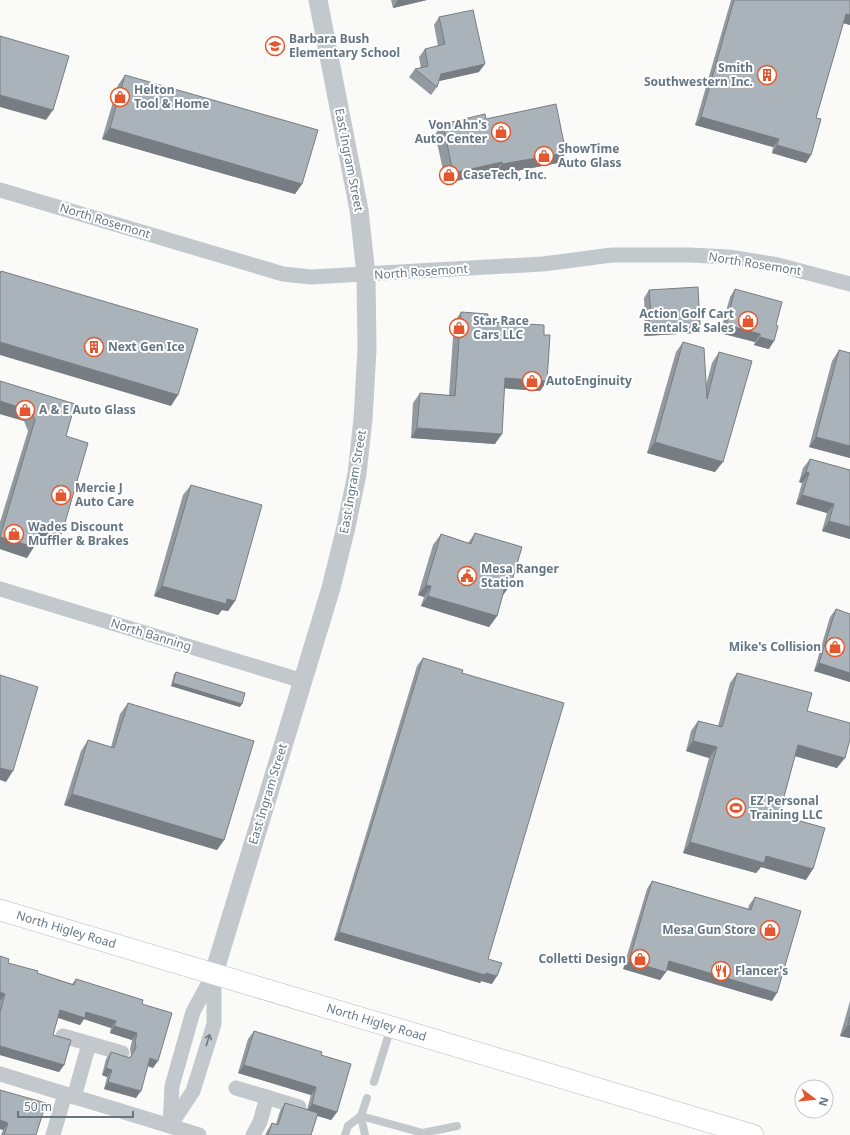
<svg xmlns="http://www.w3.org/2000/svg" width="850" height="1135" font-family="'Noto Sans',sans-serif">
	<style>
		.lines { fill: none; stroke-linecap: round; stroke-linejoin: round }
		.secondary-casing { stroke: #b3babf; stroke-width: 22 }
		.service { stroke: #c3c8cc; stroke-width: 8 }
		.minor { stroke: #c3c8cc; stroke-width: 15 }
		.tertiary { stroke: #c3c8cc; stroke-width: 19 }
		.secondary { stroke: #fff; stroke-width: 21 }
		.wall { fill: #929a9f }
		.shaded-wall { fill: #777d82 }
		.building { fill: #aab3b9; stroke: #777d82 }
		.oneway { stroke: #6a7a87 }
		.labels { text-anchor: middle; stroke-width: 4; stroke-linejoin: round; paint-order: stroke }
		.poi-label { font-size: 12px; font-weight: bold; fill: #657683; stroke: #fff; text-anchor: start }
		.street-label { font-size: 12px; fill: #657683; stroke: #fff }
	</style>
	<rect width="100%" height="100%" fill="#fafaf8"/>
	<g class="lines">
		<defs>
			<g id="secondary">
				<path id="s1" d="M0 910 753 1135"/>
			</g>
		</defs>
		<!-- secondary casing -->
		<use href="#secondary" class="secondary-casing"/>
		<!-- service -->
		<g class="service">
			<polyline points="374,1082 391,1027"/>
			<polyline points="361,1116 423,1133 457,1126"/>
			<polyline points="345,1135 348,1126 361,1116"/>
			<polyline points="365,1135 361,1116 367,1098"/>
		</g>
		<!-- minor -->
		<g class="minor">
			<polyline points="0,190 283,274 311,277 543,264 612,255 690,255 729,257 778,265 850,284"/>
			<polyline points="0,589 303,681"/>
			<polyline points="63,1036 122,1053"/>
			<polyline points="0,1074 199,1135"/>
			<polyline points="236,1088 299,1107"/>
			<polyline points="74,1097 89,1044"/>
			<polyline points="170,1125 172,1086 193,1012 213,975"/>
			<polyline points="170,1126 193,1091 214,1024 214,973"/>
			<polyline points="53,1135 65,1094"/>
			<polyline points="253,1135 260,1122 267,1097"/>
		</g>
		<!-- tertiary -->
		<polyline class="tertiary" points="214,973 331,588 346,527 357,474 363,419 367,349 366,275 359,210 318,0"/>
		<!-- secondary -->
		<use href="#secondary" class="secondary"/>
	</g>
	<!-- wall -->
	<g class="wall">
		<polygon points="391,0 427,0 393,8"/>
		<polygon points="731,0 850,0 850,25 843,23 816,118 811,155 806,163 772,153 773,147 695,125"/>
		<polygon points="439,17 479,72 439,81 437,87 431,95 409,77 415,69 421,68 419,57 425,49 438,46 434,25"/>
		<polygon points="125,75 302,184 295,194 102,139 118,85"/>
		<polygon points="486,119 566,153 558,163 495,175 494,173 446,183 435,134 443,124"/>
		<polygon points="735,289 769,349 754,345 755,342 720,333 730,297"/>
		<polygon points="649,290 695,333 644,336 643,323 645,320 644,298"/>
		<polygon points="461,312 487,322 544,335 547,381 540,391 505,388 495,444 411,438 413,403 420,393 449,395 454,322"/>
		<polygon points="683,342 706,385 712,363 719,352 715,472 647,453 676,352"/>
		<polygon points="839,350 850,458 809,447 832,361"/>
		<polygon points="0,381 66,436 62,533 54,543 37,538 27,558 0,549 0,522 28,431 24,421 0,414"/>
		<polygon points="810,459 850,470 850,539 822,531 827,513 796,504 802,483 799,482 803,468"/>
		<polygon points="191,485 235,601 228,611 222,610 218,615 154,596 183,495"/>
		<polygon points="475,533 511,584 503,595 497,616 489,627 421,606 424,597 418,595 433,545 441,534 468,543"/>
		<polygon points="836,609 850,614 850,682 814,671 830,617"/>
		<polygon points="423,658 462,673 488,959 492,984 481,981 480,983 334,940 417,666"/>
		<polygon points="176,672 240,707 171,686 174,674"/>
		<polygon points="737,673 807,711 837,768 795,756 779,815 806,880 761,867 756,873 683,853 709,758 686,751 691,731 698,721 718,726 730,683"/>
		<polygon points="128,703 224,840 217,850 64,805 81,751 88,740 111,747 120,714"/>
		<polygon points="652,881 748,909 749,905 755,897 772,1001 667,970 660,980 623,969 647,889"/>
		<polygon points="0,956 8,963 37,973 72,984 76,979 142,1004 153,1068 148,1066 136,1098 104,1089 107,1077 102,1075 106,1059 111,1052 129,1058 131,1055 130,1049 132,1040 110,1033 111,1028 84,1019 80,1025 58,1018 53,1035 64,1065 59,1072 0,1055"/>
		<polygon points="850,1001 850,1038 840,1036"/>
		<polygon points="254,1031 321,1055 337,1112 331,1120 317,1116 311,1135 265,1135 267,1131 272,1123 276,1124 280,1111 285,1103 307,1110 311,1095 238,1073 248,1039"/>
		<polygon points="0,1090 36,1135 1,1135 3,1130 0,1129"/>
	</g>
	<!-- shaded-wall -->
	<g class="shaded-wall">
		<polygon points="398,0 427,0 393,8"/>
		<polygon points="846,14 850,15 850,25 840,22"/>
		<polygon points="485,64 479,72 435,82 441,74"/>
		<polygon points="0,95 53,110 46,120 0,107"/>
		<polygon points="701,117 779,139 773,147 695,125"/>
		<polygon points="110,128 302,184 295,194 102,139"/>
		<polygon points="777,145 811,155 806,163 772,153"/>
		<polygon points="566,153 558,163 495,175 502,164"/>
		<polygon points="502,162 494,173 446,183 453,173"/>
		<polygon points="700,325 695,333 644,336 650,328"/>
		<polygon points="726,325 760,334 755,342 720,333"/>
		<polygon points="760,337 774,341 769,349 754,345"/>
		<polygon points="0,342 178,395 171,406 0,355"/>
		<polygon points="505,378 547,381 540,391 498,388"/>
		<polygon points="0,401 31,411 24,421 0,414"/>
		<polygon points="417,428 502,434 495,444 411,438"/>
		<polygon points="816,437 850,446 850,458 809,447"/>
		<polygon points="655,442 723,462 715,472 647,453"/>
		<polygon points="806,472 809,473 802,483 799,482"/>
		<polygon points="802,495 834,504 827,513 796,504"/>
		<polygon points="829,521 850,527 850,539 822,531"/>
		<polygon points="41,526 62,533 54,543 33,537"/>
		<polygon points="0,537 34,547 27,558 0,549"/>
		<polygon points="506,583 511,584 503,595"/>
		<polygon points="426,585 431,586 424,597 418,595"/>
		<polygon points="162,586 227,599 235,601 228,611 222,610 218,615 154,596"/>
		<polygon points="428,596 497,616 489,627 421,606"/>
		<polygon points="819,663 850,673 850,682 814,671"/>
		<polygon points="173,683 242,704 240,707 171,686"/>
		<polygon points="693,741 717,747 709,758 686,751"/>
		<polygon points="798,745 845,758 837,768 791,755"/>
		<polygon points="0,768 13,771 6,782 0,780"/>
		<polygon points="72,794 224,840 217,850 64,805"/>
		<polygon points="690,842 766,856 813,869 806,880 761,867 756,873 683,853"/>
		<polygon points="339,932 497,976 492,984 481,981 480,983 334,940"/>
		<polygon points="629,961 666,972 660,980 623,969"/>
		<polygon points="669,961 777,993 772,1001 664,969"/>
		<polygon points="0,992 5,994 0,1001"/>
		<polygon points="60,1010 86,1012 116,1021 111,1028 84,1019 80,1025 56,1017"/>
		<polygon points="848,1025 850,1026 850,1038 840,1036"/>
		<polygon points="114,1026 137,1033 132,1040 110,1033"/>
		<polygon points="0,1046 64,1065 59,1072 0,1055"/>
		<polygon points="150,1058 158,1061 153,1068 145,1065"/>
		<polygon points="244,1065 316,1087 311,1095 238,1073"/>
		<polygon points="106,1068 112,1070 107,1077 102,1075"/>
		<polygon points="108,1082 141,1091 136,1098 104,1089"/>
		<polygon points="312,1104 337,1112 331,1120 306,1112"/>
		<polygon points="0,1120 8,1123 3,1130 0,1129"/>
	</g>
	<!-- building -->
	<g class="building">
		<polygon points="734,0 850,0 850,15 846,14 816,118 821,119 811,155 777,145 779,139 701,117"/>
		<polygon points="473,10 485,64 441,74 437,87 415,69 428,66 425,49 445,44 439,17"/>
		<polygon points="0,36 69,56 53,110 0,95"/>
		<polygon points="125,75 318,130 302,184 110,128"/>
		<polygon points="556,104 566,153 502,164 502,162 453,173 443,124 485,114 486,119"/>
		<polygon points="1,271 198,329 178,395 0,342 0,274"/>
		<polygon points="698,287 700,325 650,328 649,315 651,315 649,290"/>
		<polygon points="735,289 782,302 776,325 778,326 774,341 760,337 760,334 726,325"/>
		<polygon points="461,312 488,314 487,322 544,325 544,335 550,335 547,381 505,378 502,434 417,428 420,393 455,396"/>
		<polygon points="683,342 704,348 707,399 719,352 752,361 723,462 655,442"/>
		<polygon points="839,350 850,353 850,446 816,437"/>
		<polygon points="0,381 75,404 66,436 88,443 62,533 41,526 34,547 0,537 35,420 31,411 0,401"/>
		<polygon points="810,459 850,470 850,527 829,521 834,504 802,495 809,473 806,472"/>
		<polygon points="191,485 262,505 235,601 227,599 226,604 162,586"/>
		<polygon points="475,533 522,547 511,584 506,583 497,616 428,596 431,586 426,585 441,534 471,544"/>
		<polygon points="836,609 850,614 850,673 819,663"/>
		<polygon points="423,658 463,670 462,673 564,703 488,959 502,963 497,976 486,973 485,975 339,932"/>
		<polygon points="176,672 245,693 242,704 173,683"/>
		<polygon points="737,673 812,693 807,711 850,723 850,739 845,758 798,745 779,815 825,828 813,869 766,856 764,863 690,842 717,747 693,741 698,721 722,727"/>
		<polygon points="0,675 38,687 13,771 0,768"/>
		<polygon points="128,703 254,741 224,840 72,794 88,740 114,748"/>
		<polygon points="652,881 751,910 755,897 801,911 777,993 669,961 666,972 629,961"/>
		<polygon points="0,956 9,959 8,963 38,971 37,973 74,985 76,979 143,1000 142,1004 172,1013 158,1061 150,1058 141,1091 108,1082 112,1070 106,1068 111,1052 130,1058 136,1048 135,1042 137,1033 114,1026 116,1021 86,1012 85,1018 60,1010 53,1035 71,1040 64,1065 0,1046 0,1012 5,994 0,992"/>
		<polygon points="850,1017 850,1026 848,1025"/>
		<polygon points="254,1031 322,1052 321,1055 351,1064 337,1112 312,1104 316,1087 244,1065"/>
		<polygon points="0,1090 46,1103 36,1135 4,1135 8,1123 0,1120"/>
		<polygon points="285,1103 318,1113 311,1135 268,1135 272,1123 278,1125"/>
	</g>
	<!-- one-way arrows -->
	<defs><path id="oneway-shaft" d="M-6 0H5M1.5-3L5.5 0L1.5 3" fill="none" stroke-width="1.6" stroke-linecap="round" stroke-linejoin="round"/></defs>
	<use class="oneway" href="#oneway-shaft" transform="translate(208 1040) rotate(-73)"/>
	<!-- icons -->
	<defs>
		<symbol id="school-ring" viewBox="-11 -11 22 22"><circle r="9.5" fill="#fff" stroke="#e4572e" stroke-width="1.5"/><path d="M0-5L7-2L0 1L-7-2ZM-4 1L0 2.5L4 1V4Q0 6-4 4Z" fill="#e4572e"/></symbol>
		<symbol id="building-ring" viewBox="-11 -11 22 22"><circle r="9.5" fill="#fff" stroke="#e4572e" stroke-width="1.5"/><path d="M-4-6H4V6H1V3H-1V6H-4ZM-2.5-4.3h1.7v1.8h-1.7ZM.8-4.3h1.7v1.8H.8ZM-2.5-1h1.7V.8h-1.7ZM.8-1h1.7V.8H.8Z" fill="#e4572e"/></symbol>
		<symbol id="shop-ring" viewBox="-11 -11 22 22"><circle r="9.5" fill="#fff" stroke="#e4572e" stroke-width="1.5"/><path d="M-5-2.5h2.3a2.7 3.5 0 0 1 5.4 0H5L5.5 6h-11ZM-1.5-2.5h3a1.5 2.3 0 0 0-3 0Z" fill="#e4572e"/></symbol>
		<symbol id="civic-ring" viewBox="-11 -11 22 22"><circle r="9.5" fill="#fff" stroke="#e4572e" stroke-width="1.5"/><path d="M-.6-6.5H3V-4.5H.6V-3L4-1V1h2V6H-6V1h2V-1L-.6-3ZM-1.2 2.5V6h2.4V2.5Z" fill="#e4572e"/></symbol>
		<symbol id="stadium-ring" viewBox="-11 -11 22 22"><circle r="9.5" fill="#fff" stroke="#e4572e" stroke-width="1.5"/><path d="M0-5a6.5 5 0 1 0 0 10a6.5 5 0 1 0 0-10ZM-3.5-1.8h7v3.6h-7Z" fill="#e4572e"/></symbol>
		<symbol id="restaurant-ring" viewBox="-11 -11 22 22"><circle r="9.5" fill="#fff" stroke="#e4572e" stroke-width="1.5"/><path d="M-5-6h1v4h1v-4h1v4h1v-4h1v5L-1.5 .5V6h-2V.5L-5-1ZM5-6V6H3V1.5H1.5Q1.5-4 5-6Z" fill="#e4572e"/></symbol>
	</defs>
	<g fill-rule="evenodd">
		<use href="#school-ring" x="264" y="35" width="22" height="22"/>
		<use href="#building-ring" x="756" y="64" width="22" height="22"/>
		<use href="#shop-ring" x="109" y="86" width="22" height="22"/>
		<use href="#shop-ring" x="490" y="121" width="22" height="22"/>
		<use href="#shop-ring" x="533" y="145" width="22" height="22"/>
		<use href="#shop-ring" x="438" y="164" width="22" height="22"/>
		<use href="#shop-ring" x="737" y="310" width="22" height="22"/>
		<use href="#shop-ring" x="448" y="317" width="22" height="22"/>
		<use href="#building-ring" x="83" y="336" width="22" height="22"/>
		<use href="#shop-ring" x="521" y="370" width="22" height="22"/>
		<use href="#shop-ring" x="14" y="399" width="22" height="22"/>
		<use href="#shop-ring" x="50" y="484" width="22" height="22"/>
		<use href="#shop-ring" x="3" y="523" width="22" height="22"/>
		<use href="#civic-ring" x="456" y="565" width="22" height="22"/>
		<use href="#shop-ring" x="824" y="636" width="22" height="22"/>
		<use href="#stadium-ring" x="725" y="797" width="22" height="22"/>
		<use href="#shop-ring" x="759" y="919" width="22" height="22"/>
		<use href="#shop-ring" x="629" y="948" width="22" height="22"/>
		<use href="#restaurant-ring" x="710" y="960" width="22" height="22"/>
	</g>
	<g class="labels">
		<!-- poi labels -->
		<g class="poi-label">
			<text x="289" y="43">Barbara Bush<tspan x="289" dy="14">Elementary School</tspan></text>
			<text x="753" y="72" text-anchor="end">Smith<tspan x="753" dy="14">Southwestern Inc.</tspan></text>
			<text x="134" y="94">Helton<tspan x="134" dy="14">Tool &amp; Home</tspan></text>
			<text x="487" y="129" text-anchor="end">Von Ahn's<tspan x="487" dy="14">Auto Center</tspan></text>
			<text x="558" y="153">ShowTime<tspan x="558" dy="14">Auto Glass</tspan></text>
			<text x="463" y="179">CaseTech, Inc.</text>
			<text x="734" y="318" text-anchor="end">Action Golf Cart<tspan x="734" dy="14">Rentals &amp; Sales</tspan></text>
			<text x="473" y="325">Star Race<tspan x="473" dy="14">Cars LLC</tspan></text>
			<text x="108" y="351">Next Gen Ice</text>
			<text x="546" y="385">AutoEnginuity</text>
			<text x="39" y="414">A &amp; E Auto Glass</text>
			<text x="75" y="492">Mercie J<tspan x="75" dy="14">Auto Care</tspan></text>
			<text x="28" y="531">Wades Discount<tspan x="28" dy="14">Muffler &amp; Brakes</tspan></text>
			<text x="481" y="573">Mesa Ranger<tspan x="481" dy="14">Station</tspan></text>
			<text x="821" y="651" text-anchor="end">Mike's Collision</text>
			<text x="750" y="805">EZ Personal<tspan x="750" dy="14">Training LLC</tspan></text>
			<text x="756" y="934" text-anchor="end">Mesa Gun Store</text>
			<text x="626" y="963" text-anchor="end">Colletti Design</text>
			<text x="735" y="975">Flancer's</text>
		</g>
		<!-- street labels -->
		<g class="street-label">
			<text transform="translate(349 160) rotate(79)" y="4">East Ingram Street</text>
			<text transform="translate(105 221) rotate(17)" y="4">North Rosemont</text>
			<text transform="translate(755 264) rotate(9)" y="4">North Rosemont</text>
			<text transform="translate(421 272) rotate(-4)" y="4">North Rosemont</text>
			<text transform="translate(353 482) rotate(-80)" y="4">East Ingram Street</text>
			<text transform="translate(151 635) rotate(17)" y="4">North Banning</text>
			<text transform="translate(268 794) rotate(-73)" y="4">East Ingram Street</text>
			<text dy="4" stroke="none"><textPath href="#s1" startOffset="69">North Higley Road</textPath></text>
			<text dy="4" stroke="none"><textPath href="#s1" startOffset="393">North Higley Road</textPath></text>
		</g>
	</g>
	<!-- north arrow -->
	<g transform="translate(814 1099) rotate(106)"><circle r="19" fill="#ffffff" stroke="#c1c8cd"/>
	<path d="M0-3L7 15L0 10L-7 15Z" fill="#e4572e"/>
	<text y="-6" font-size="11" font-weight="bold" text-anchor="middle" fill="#657683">N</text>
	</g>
	<!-- scale -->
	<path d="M18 1111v6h115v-6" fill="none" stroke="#657683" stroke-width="2"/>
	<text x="24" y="1111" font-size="12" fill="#657683" stroke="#ffffff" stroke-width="3" paint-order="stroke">50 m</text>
</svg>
